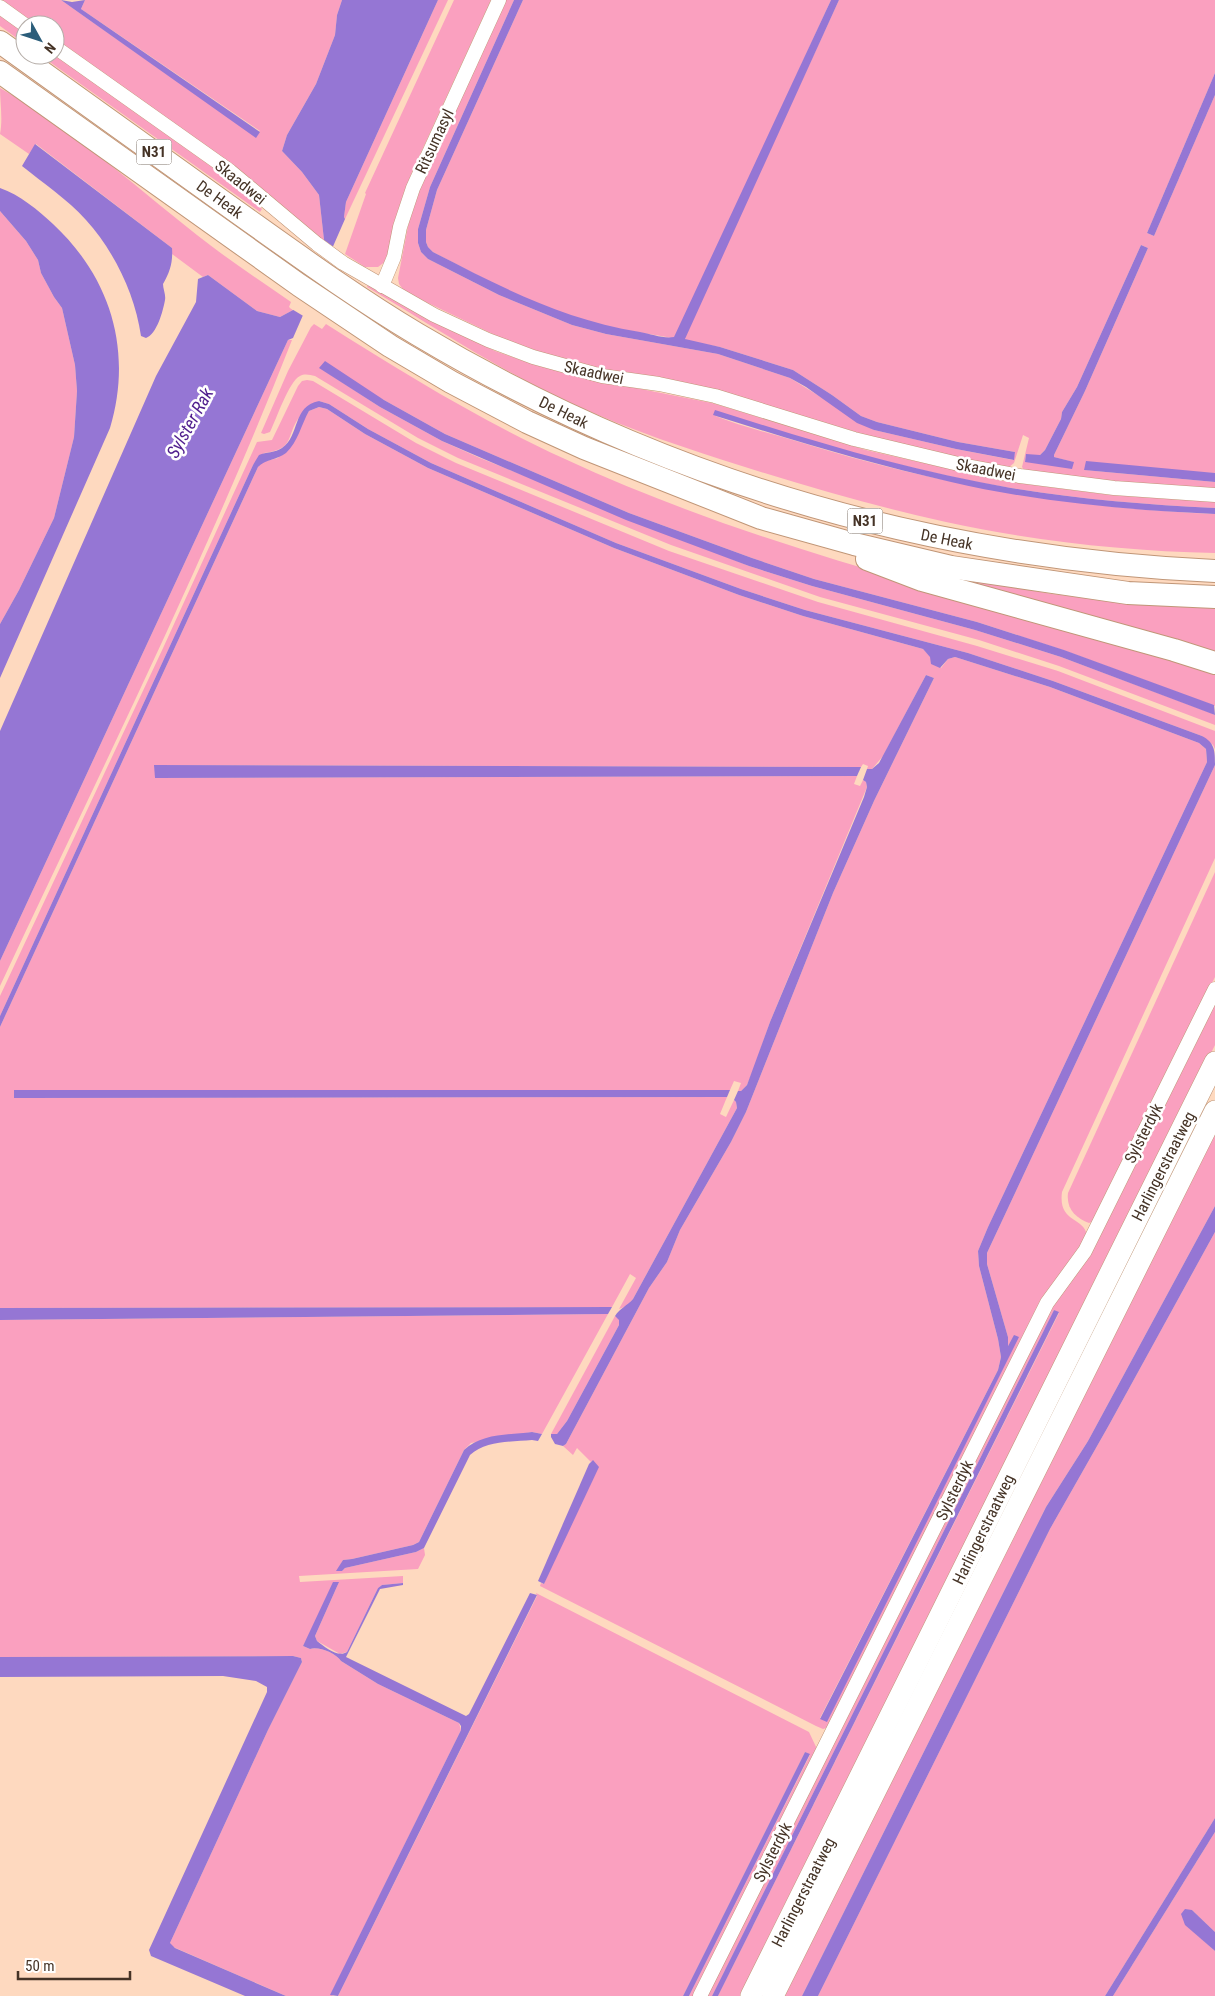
<svg xmlns="http://www.w3.org/2000/svg" width="1215" height="1996" font-family="'Roboto Condensed',sans-serif">
	<style>
		.green { fill: #faa0bf; fill-rule: evenodd }
		.water { fill: #9576d4 }
		.pier { fill: #fed9bf }
		.lines { fill: none; stroke-linecap: round; stroke-linejoin: round }
		.minor-casing { stroke: #c09677; stroke-width: 15 }
		.primary-casing { stroke: #c09677; stroke-width: 22 }
		.trunk-casing { stroke: #c09677; stroke-width: 24 }
		.minor { stroke: #fff; stroke-width: 14 }
		.primary { stroke: #fff; stroke-width: 21 }
		.trunk { stroke: #fff; stroke-width: 22 }
		.labels { text-anchor: middle; stroke-width: 5; stroke-linejoin: round; paint-order: stroke }
		.shield { fill: #fff; stroke: #7d7067; stroke-width: 1 }
		.shield-label { font-size: 15px; font-weight: bold; fill: #453326 }
		.street-label { font-size: 16px; fill: #453326; stroke: #fff }
		.water-label { font-size: 18px; font-style: italic; fill: #4f1e8d; stroke: #fff }
	</style>
	<rect width="100%" height="100%" fill="#fed9bf"/>
	<!-- green -->
	<g class="green">
		<polygon points="1,0 61,0 256,137 260,131 84,11 81,9 85,0 342,0 337,15 335,35 316,84 287,135 282,151 302,172 319,195 324,240 319,238 236,168 55,39 55,25 35,25"/>
		<polygon points="438,0 448,0 345,219 344,217 346,202"/>
		<polygon points="454,0 491,0 412,172 402,199 386,261 378,267 365,267 345,254 366,194 365,193"/>
		<path d="M505 0H514L430 187 418 229V243L421 252 428 259 499 295 572 325 606 334 718 354 790 378 874 430 956 449 1013 460 1015 452 958 442 877 422 861 416 832 395 793 370 720 347 687 341 684 337 839 0H1215V73L1147 233 1154 236 1215 95V473L1084 470 1215 482V489L1108 482 1025 471 1022 467 1029 438 1023 435 1014 463 1008 468 893 443 718 391 669 379 593 368 546 354 499 337 405 292 399 284 398 278 411 211 421 185ZM1141 245 1148 248 1085 391 1054 455V457L1073 462H1025L1026 455H1040L1045 450 1061 419 1062 412 1077 387Z"/>
		<path d="M523 0H831L680 328 676 336 672 338C639 332 607 328 575 318 525 302 479 276 433 252L428 247 426 242V230L437 190Z"/>
		<polygon points="0,16 25,33 25,44 0,26"/>
		<polygon points="40,55 55,55 226,177 262,209 260,212"/>
		<path d="M0 88C76 131 141 192 210 245 236 265 264 283 291 302L289 307 293 310 280 317 257 311 208 275 203 277 172 254V248L36 144 29 154 0 134C3 119 0 103 0 88Z"/>
		<polygon points="0,211 26,241 38,260 41,273 54,297 62,308 75,365 77,391 74,437 54,518 19,590 0,624"/>
		<path d="M368 285 406 307 495 351 535 365 580 377 712 403 866 450 1003 481 1110 495 1215 502V508C1147 505 1078 499 1011 488 910 471 812 441 713 415 740 426 769 433 796 441 933 484 1073 508 1215 514V553C1125 551 1034 541 946 522 878 507 811 488 745 467 688 449 630 430 575 405 502 372 436 328 367 287Z"/>
		<path d="M314 324 322 329 326 324C403 373 482 421 565 459 677 511 795 549 914 583 1014 612 1115 640 1215 668V706L1063 650 977 622 814 579 752 558 629 513 445 434 384 400 320 368 380 407 442 441 480 458 749 566 812 586 975 630 1061 657 1211 713 1215 715V725L1059 666 979 640 820 597 671 545 458 458 418 438 315 376C310 375 305 373 300 376 289 381 276 420 270 432L264 434 261 433 288 371 311 327Z"/>
		<path d="M288 340H292C206 560 100 772 0 986V961Z"/>
		<path d="M307 380 313 381 416 443 456 463 669 551 818 602 977 646 1058 671 1215 731V749L1213 745 1202 736 1053 681 968 653 805 610 741 589 616 543 431 463 368 429 329 404 319 401C313 406 304 410 300 416 285 436 296 449 264 453L253 465 0 1016V996L164 646 257 442 272 440 298 386 302 381Z"/>
		<path d="M319 407 327 409 365 434 428 468 614 548 739 595 803 616 923 649 941 668 948 659 955 657 1050 687 1199 743 1206 749 1207 762 988 1227 978 1251 979 1266 998 1339 1001 1357 998 1370 820 1718 827 1721 1008 1358 1014 1336 1008 1346V1337L987 1264V1253L1215 765V858L1062 1192C1058 1223 1083 1216 1087 1235L829 1727 823 1729 816 1726 540 1586 541 1583 544 1584 593 1460 591 1462 577 1448 573 1455 563 1446 566 1444 649 1288 667 1262 680 1230 731 1142 746 1112 833 893 874 801 934 678 926 675 883 756 872 769H867L868 766 863 764 861 767 155 765V778L857 776 854 784 860 786 863 780 866 782 867 787 770 1022 754 1068 747 1085 741 1091H738L741 1083 734 1081 730 1090H14V1098L727 1097 720 1114 726 1117 734 1100 736 1102 737 1108 633 1299 627 1306 619 1309 636 1278 630 1274 612 1307 0 1308V1027L258 467 262 462 278 458 309 411Z"/>
		<polygon points="925,572 1052,594 1140,604 1215,608 1215,656"/>
		<path d="M1215 872V977L1094 1221 1089 1223C1076 1218 1066 1209 1068 1193Z"/>
		<polygon points="1215,1001 1215,1045 741,1996 718,1996 1059,1313 1054,1310 712,1996 704,1996 992,1420"/>
		<polygon points="1215,1132 1215,1206 1088,1441 1046,1507 802,1996 782,1996"/>
		<polygon points="1215,1232 1215,1818 1105,1996 818,1996 1050,1529 1109,1425"/>
		<path d="M608 1314 542 1434 532 1432 471 1443 464 1450 419 1542 413 1545 352 1559 343 1560 337 1571H342L345 1568 416 1552 424 1548 425 1555 418 1569 299 1576 300 1582 403 1576V1583L382 1585 378 1588 347 1652 340 1654 317 1641 315 1636 339 1582 303 1646 310 1649C318 1646 336 1653 341 1661L378 1684 459 1723 461 1730 331 1994 333 1996H286L171 1946 170 1943 268 1730 302 1662 301 1658 293 1656 0 1657V1320Z"/>
		<polygon points="615,1316 619,1319 619,1325 567,1421 557,1434 551,1434"/>
		<polygon points="536,1593 809,1732 817,1749 696,1996 689,1996 810,1755 805,1752 683,1996 338,1996 537,1596"/>
		<polygon points="1215,1832 1215,1932 1192,1910 1186,1925 1215,1951 1215,1996 1113,1996"/>
	</g>
	<!-- water -->
	<g class="water">
		<polygon points="61,0 72,2 85,0 81,9 84,11 260,132 256,138"/>
		<polygon points="342,0 438,0 346,202 344,217 345,219 293,338 288,340 0,961 0,731 156,376 196,302 198,279 208,275 257,311 280,317 293,310 324,240 319,195 302,172 282,151 287,135 316,84 335,35 337,15"/>
		<path d="M514 0H523L437 190 426 230V242L428 247 433 252C503 288 562 319 640 332 651 334 664 339 674 337L831 0H839L685 339 720 347 793 370 832 395 861 416 877 422 958 442 1015 452 1014 460 956 449 874 430 857 423 806 387 790 378 718 354 606 334 572 325 499 295 428 259 421 252 418 243V229L430 187Z"/>
		<polygon points="1215,73 1215,95 1154,236 1147,233"/>
		<path d="M35 144 172 248C173 262 170 272 163 284 163 289 166 295 165 300 163 311 157 334 146 338L141 336C135 294 114 251 86 220 67 199 43 183 22 166Z"/>
		<path d="M0 188C20 195 38 210 53 224 111 278 133 351 110 428L0 678V624L19 590 54 518 74 437 77 391 75 365 62 308 54 297 41 273 38 260 26 241 0 211Z"/>
		<polygon points="1141,245 1148,248 1085,391 1054,455 1054,457 1074,462 1072,469 1025,462 1026,454 1040,455 1045,450 1061,419 1062,412 1077,387"/>
		<polygon points="325,361 384,400 445,434 629,513 752,558 814,579 977,622 1064,650 1214,705 1215,715 1061,657 975,630 812,586 749,566 626,520 442,441 380,407 319,368"/>
		<path d="M319 401 329 404 368 429 431 463 616 543 741 589 805 610 968 653 1053 681 1202 736C1215 743 1215 751 1215 765L987 1253V1264L1008 1337V1346L1014 1335 1019 1337 827 1722 820 1719 998 1370 1001 1357 998 1339 979 1266 978 1251 988 1227 1207 762 1206 749 1199 743 1050 687 955 657 948 659 940 668 931 664 930 657 923 649 803 616 739 595 614 548 428 468 365 434 327 409 319 407 309 411C301 425 298 442 286 453 277 460 265 459 258 467L0 1027V1016L253 465 259 455C266 452 275 453 282 448 300 436 292 406 319 401Z"/>
		<path d="M715 410C812 441 910 471 1011 488 1078 499 1147 505 1215 508V514C1127 510 1037 502 951 482 870 464 792 440 713 415Z"/>
		<polygon points="1086,461 1215,473 1215,482 1084,470"/>
		<path d="M926 675 934 678 874 801 833 893 746 1112 731 1142 680 1230 667 1262 649 1288 566 1444 563 1446 555 1444 551 1437V1434H557L567 1421 619 1325V1320L615 1316C620 1308 627 1306 633 1299L737 1108 736 1102 734 1100 738 1091H741L747 1085 770 1022 864 797 867 787 866 782 863 780 867 769H872L879 763Z"/>
		<polygon points="154,765 861,767 857,776 155,778"/>
		<polygon points="14,1090 730,1090 727,1097 14,1098"/>
		<polygon points="1215,1206 1215,1232 1109,1425 1050,1529 818,1996 802,1996 1046,1507 1088,1441"/>
		<polygon points="612,1307 608,1314 0,1320 0,1308"/>
		<polygon points="1054,1310 1059,1312 718,1996 712,1996"/>
		<path d="M532 1432 542 1434 538 1441 532 1440C512 1442 486 1440 470 1455L424 1548 416 1552 345 1568 342 1571H336L343 1560 352 1559 413 1545 419 1542 464 1450C482 1433 509 1435 532 1432Z"/>
		<polygon points="593,1460 599,1467 544,1584 538,1581 589,1464"/>
		<path d="M333 1582H339L315 1636 317 1641C325 1647 338 1658 347 1652L378 1588 382 1585 403 1583V1585L380 1589 346 1657 466 1716 469 1714 530 1593 537 1595 338 1996 330 1995 461 1730V1726L459 1723 378 1684 341 1661C336 1653 318 1646 310 1649L303 1646Z"/>
		<polygon points="293,1656 301,1658 302,1662 268,1730 170,1943 175,1948 286,1996 245,1996 151,1956 149,1950 267,1692 267,1687 256,1681 223,1676 0,1677 0,1657"/>
		<polygon points="805,1752 810,1754 689,1996 683,1996"/>
		<polygon points="1215,1818 1215,1832 1113,1996 1105,1996"/>
		<polygon points="1185,1909 1192,1910 1215,1932 1215,1951 1185,1925 1181,1914"/>
	</g>
	<!-- pier -->
	<polygon class="pier" points="321,238 335,248 305,317 290,308"/>
	<g class="lines">
		<defs>
			<g id="minor">
				<polyline points="0,7 25,25"/>
				<polyline points="55,47 230,171 317,244 343,263 434,315 488,340 533,357 602,376 659,384 715,396 854,439 971,467 1020,476 1114,488 1215,495"/>
				<polyline points="382,286 394,257 400,227 413,188 499,0"/>
				<polyline points="700,1996 1047,1303 1085,1251 1215,989"/>
			</g>
			<g id="primary">
				<polyline points="751,1996 1215,1062"/>
				<polyline points="773,1996 1215,1111"/>
			</g>
			<g id="trunk">
				<path d="M0 42C79 99 158 155 237 212 296 254 355 297 417 334 663 481 930 558 1215 571"/>
				<polyline points="0,72 299,285 390,346 451,382 527,422 584,448 761,518 854,544 951,567 1128,593 1215,597"/>
				<polyline points="867,559 922,580 1174,650 1215,663"/>
			</g>
		</defs>
		<!-- minor casing -->
		<use href="#minor" class="minor-casing"/>
		<!-- primary casing -->
		<use href="#primary" class="primary-casing"/>
		<!-- trunk casing -->
		<use href="#trunk" class="trunk-casing"/>
		<!-- minor -->
		<use href="#minor" class="minor"/>
		<!-- primary -->
		<use href="#primary" class="primary"/>
		<!-- trunk -->
		<use href="#trunk" class="trunk"/>
	</g>
	<g class="labels">
		<!-- shield labels -->
		<g class="shield">
			<rect x="136.5" y="139.5" width="35" height="25" rx="4"/>
			<rect x="847.5" y="508.5" width="35" height="25" rx="4"/>
		</g>
		<g class="shield-label">
			<text x="154" y="157">N31</text>
			<text x="865" y="526">N31</text>
		</g>
		<!-- street labels -->
		<g class="street-label">
			<text transform="translate(434 141) rotate(-65)" y="6">Ritsumasyl</text>
			<text transform="translate(241 182) rotate(39)" y="6">Skaadwei</text>
			<text transform="translate(220 199) rotate(36)" y="6">De Heak</text>
			<text transform="translate(594 372) rotate(12)" y="6">Skaadwei</text>
			<text transform="translate(564 412) rotate(26)" y="6">De Heak</text>
			<text transform="translate(986 469) rotate(11)" y="6">Skaadwei</text>
			<text transform="translate(947 539) rotate(11)" y="6">De Heak</text>
			<text transform="translate(1143 1133) rotate(-63)" y="6">Sylsterdyk</text>
			<text transform="translate(1163 1166) rotate(-63)" y="6">Harlingerstraatweg</text>
			<text transform="translate(954 1490) rotate(-64)" y="6">Sylsterdyk</text>
			<text transform="translate(983 1529) rotate(-64)" y="6">Harlingerstraatweg</text>
			<text transform="translate(772 1852) rotate(-63)" y="6">Sylsterdyk</text>
			<text transform="translate(803 1892) rotate(-63)" y="6">Harlingerstraatweg</text>
		</g>
		<!-- water labels -->
		<g class="water-label">
			<text transform="translate(190 423) rotate(-61)" y="6">Sylster Rak</text>
		</g>
	</g>
	<!-- north arrow -->
	<g transform="translate(40 40) rotate(130)"><circle r="24" fill="#ffffff" stroke="#b5ada8"/>
	<path d="M0-4L9 19L0 12L-9 19Z" fill="#2b5d7a"/>
	<text y="-8" font-size="14" font-weight="bold" text-anchor="middle" fill="#453326">N</text>
	</g>
	<!-- scale -->
	<path d="M18 1971v8h112v-8" fill="none" stroke="#453326" stroke-width="2.5"/>
	<text x="25" y="1971" font-size="15" fill="#453326" stroke="#ffffff" stroke-width="4" paint-order="stroke">50 m</text>
</svg>
